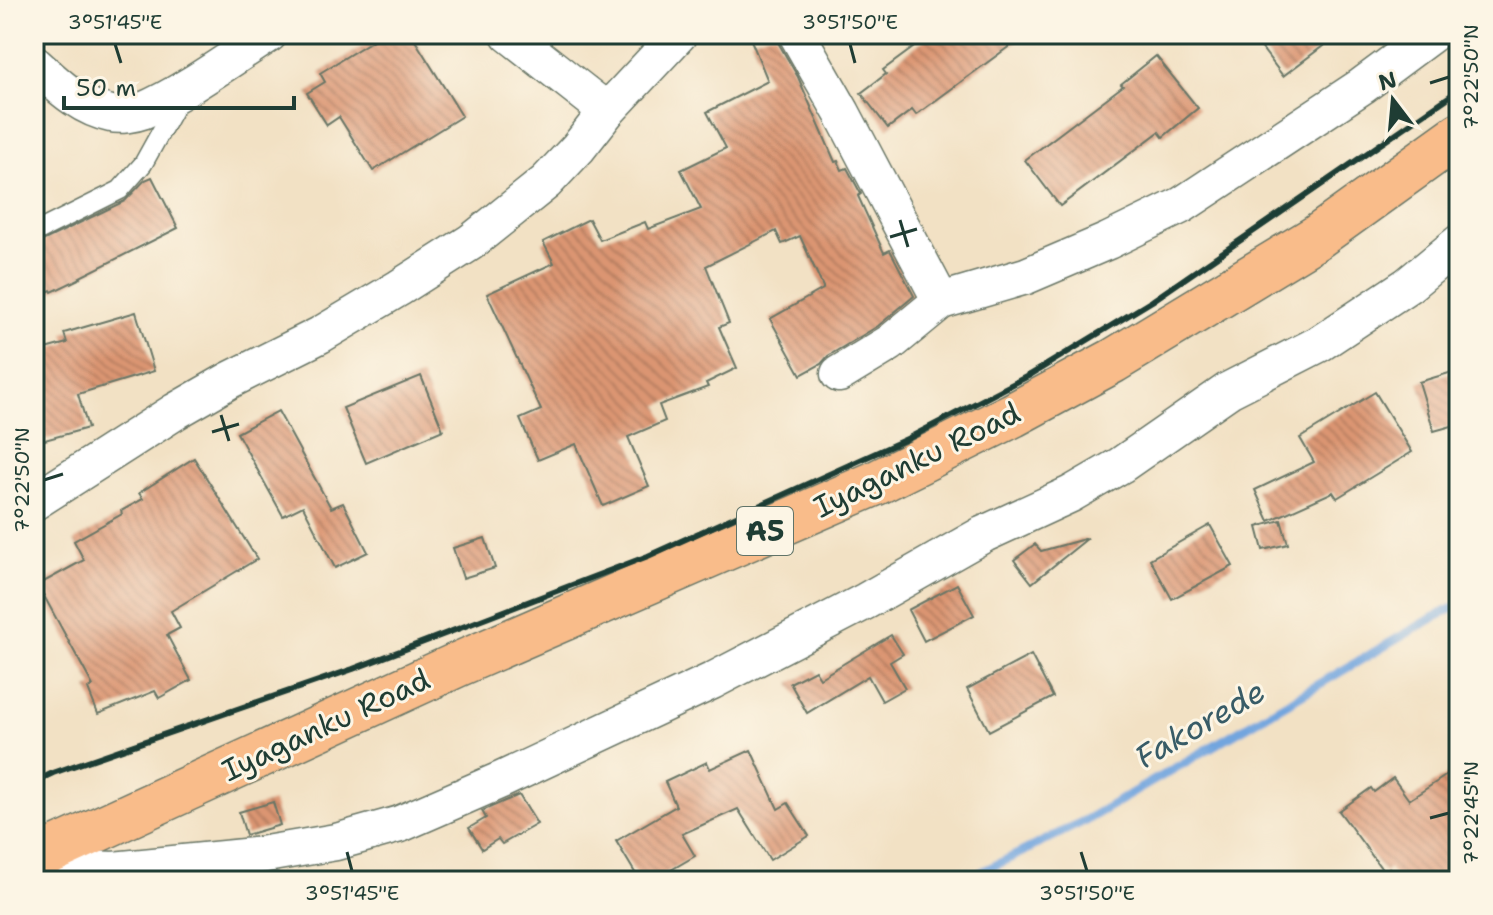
<svg xmlns="http://www.w3.org/2000/svg" width="1493" height="915" font-family="'Shantell Sans',sans-serif">
	<style>
		.lines { fill: none; stroke-linecap: round; stroke-linejoin: round }
		.stream { stroke: #72a5de; stroke-width: 9 }
		.building { fill: url(#building-back-hatch) }
		.service-casing { stroke: #697666; stroke-width: 21 }
		.minor-casing { stroke: #697666; stroke-width: 39 }
		.trunk-casing { stroke: #697666; stroke-width: 47 }
		.service { stroke: #fff; stroke-width: 18 }
		.minor { stroke: #fff; stroke-width: 36 }
		.trunk { stroke: #f9bc8a; stroke-width: 44 }
		.rail { stroke: #1f3d34; stroke-width: 6 }
		.ticks { fill: none; stroke: #1f3d34; stroke-width: 3 }
		.labels { text-anchor: middle; stroke-width: 6; stroke-linejoin: round; paint-order: stroke }
		.shield { fill: #fcf5e5; stroke: #617469; stroke-width: 2 }
		.shield-label { font-size: 28px; font-weight: bold; fill: #1f3d34 }
		.street-label { font-size: 30px; fill: #1f3d34; stroke: #fcf5e5 }
		.water-label { font-size: 32px; font-style: italic; fill: #385c67; stroke: #fcf5e5 }
		.neatline { fill: none; stroke: #1f3d34; stroke-width: 3 }
		.ticks-label { font-size: 20px; text-anchor: middle; fill: #1f3d34 }
	</style>
	<defs>
		<pattern id="building-back-hatch" width="6" height="6" patternUnits="userSpaceOnUse" patternTransform="scale(2)"><rect width="6" height="6" fill="#db9572"/><path d="M-1 5l2 2M0 0l6 6M5-1l2 2" fill="none" stroke="#b17b5e"/></pattern>
	</defs>
	<rect width="100%" height="100%" fill="#fcf5e5"/>
	<filter id="ink" filterUnits="userSpaceOnUse"><feTurbulence type="fractalNoise" baseFrequency=".0125" numOctaves="2"/><feDisplacementMap in="SourceGraphic" scale="16" xChannelSelector="R" yChannelSelector="G"/><feConvolveMatrix kernelMatrix="1 2 1 2 8 2 1 2 1" color-interpolation-filters="sRGB"/></filter>
	<filter id="wash" filterUnits="userSpaceOnUse"><feTurbulence type="fractalNoise" baseFrequency=".006" numOctaves="4" result="noise"/><feDisplacementMap in="SourceGraphic" scale="32" xChannelSelector="R" yChannelSelector="G"/><feGaussianBlur stdDeviation="1.8" result="paint"/><feColorMatrix in="noise" values="0 0 0 0 0 0 0 0 0 0 0 0 0 0 0 0 0 1.4 0 .05"/><feComposite in="paint" operator="in"/></filter>
	<g filter="url(#wash)">
		<rect width="100%" height="100%" fill="#f2e1c4"/>
		<g class="lines">
			<!-- stream -->
			<polyline class="stream" points="964,881 1086,820 1431,619 1459,605"/>
		</g>
		<g id="blocks">
			<!-- building -->
			<g class="building">
				<polygon points="383,34 411,34 462,116 373,171 339,117 327,125 307,93 325,82 320,73"/>
				<polygon points="766,34 776,34 779,44 798,77 835,162 838,161 842,170 847,168 861,194 858,196 884,253 890,250 914,296 878,326 828,356 821,364 801,375 770,319 823,289 823,287 800,236 782,244 776,231 706,266 729,323 719,327 737,368 706,383 708,387 659,405 665,421 628,437 649,486 603,506 576,444 538,460 520,419 541,410 487,294 554,263 543,242 589,219 600,240 645,222 648,229 701,209 681,170 726,148 707,112 768,81 751,40"/>
				<polygon points="932,34 1026,34 916,115 912,110 888,128 861,93 886,74 883,70"/>
				<polygon points="1251,34 1339,34 1283,76"/>
				<polygon points="1156,56 1198,108 1163,137 1159,132 1060,206 1025,160 1123,86 1121,84"/>
				<polygon points="152,177 178,228 80,277 81,278 52,292 51,290 34,298 34,245 125,201 145,180"/>
				<polygon points="136,312 154,371 78,394 88,428 34,443 34,352 67,343 64,333"/>
				<polygon points="1459,370 1459,424 1434,431 1419,382"/>
				<polygon points="421,376 443,430 366,463 343,408"/>
				<polygon points="1375,392 1412,452 1337,498 1333,492 1269,521 1255,490 1314,462 1300,438"/>
				<polygon points="278,411 331,508 343,503 368,552 335,568 303,506 283,516 237,433"/>
				<polygon points="194,458 257,559 171,611 180,628 167,635 191,680 159,698 155,691 98,714 88,689 93,686 38,585 84,560 74,541 122,514 121,511 143,499 139,493"/>
				<polygon points="1281,520 1288,544 1263,550 1257,527"/>
				<polygon points="1210,525 1233,566 1172,599 1150,559"/>
				<polygon points="485,538 495,568 463,578 453,548"/>
				<polygon points="1088,538 1032,583 1014,560 1035,544 1041,551"/>
				<polygon points="957,584 974,615 924,641 908,610"/>
				<polygon points="891,635 903,654 890,662 905,688 882,701 868,676 807,713 790,683 815,670 820,678"/>
				<polygon points="1031,655 1053,697 989,731 967,689"/>
				<polygon points="751,750 778,809 788,803 809,836 770,860 738,809 682,834 695,856 652,881 640,881 616,841 676,806 665,782 707,762 710,769"/>
				<polygon points="1459,767 1459,881 1398,881 1389,868 1384,872 1339,811 1371,788 1374,792 1393,778 1409,800"/>
				<polygon points="519,795 537,824 502,844 498,839 482,849 469,828 486,818 482,811"/>
				<polygon points="273,802 280,825 246,835 239,812"/>
			</g>
		</g>
	</g>
	<g filter="url(#ink)">
		<use href="#blocks" fill-opacity="0" stroke="#697666" stroke-width="2"/>
		<g class="lines">
			<defs>
				<polyline id="service" points="34,233 120,190 143,164 179,99"/>
				<g id="minor">
					<polyline points="509,34 607,111"/>
					<polyline points="797,34 842,113 941,301"/>
					<path d="M34 64C57 84 80 108 111 114 120 116 134 114 142 111 184 93 230 59 269 34"/>
					<polyline points="839,374 890,343 941,301 1026,276 1108,241 1182,205 1362,86 1432,34"/>
					<polyline points="34,502 176,411 230,380 320,335 399,288 471,242 546,182 578,148 607,111 679,34"/>
					<polyline points="55,848 71,868 113,870 254,856 336,842 400,824 501,780 712,681 866,601 984,534 1071,494 1121,465 1229,390 1319,344 1408,285 1459,243"/>
				</g>
				<polyline id="trunk" points="34,859 459,664 876,483 1013,415 1113,361 1317,237 1459,135"/>
			</defs>
			<!-- service casing -->
			<use href="#service" class="service-casing"/>
			<!-- minor casing -->
			<use href="#minor" class="minor-casing"/>
			<!-- trunk casing -->
			<use href="#trunk" class="trunk-casing"/>
			<!-- service -->
			<use href="#service" class="service"/>
			<!-- minor -->
			<use href="#minor" class="minor"/>
			<!-- trunk -->
			<use href="#trunk" class="trunk"/>
			<!-- rail -->
			<polyline class="rail" points="34,782 53,773 353,669 648,556 909,438 1030,375 1152,301 1459,90"/>
		</g>
	</g>
	<!-- ticks -->
	<path class="ticks" d="M115 44 121 63M850 44 855 63M1430 83 1449 77M900 220 908 247M890 237 917 229M221 415 229 441M212 432 239 424M44 480 63 474M1430 818 1449 813M347 852 352 871M1081 852 1087 871"/>
	<g class="labels">
		<!-- shield labels -->
		<rect class="shield" x="737" y="507" width="56" height="48" rx="6"/>
		<g class="shield-label">
			<text x="765" y="541">A5</text>
		</g>
		<!-- street labels -->
		<g class="street-label">
			<text transform="translate(917 460) rotate(-26)" y="10">Iyaganku Road</text>
			<text transform="translate(326 725) rotate(-25)" y="10">Iyaganku Road</text>
		</g>
		<!-- water labels -->
		<g class="water-label">
			<text transform="translate(1200 724) rotate(-30)" y="11">Fakorede</text>
		</g>
	</g>
	<!-- margin -->
	<rect width="1493" height="915" fill="none" stroke="#fcf5e5" stroke-width="88"/>
	<!-- north arrow -->
	<g transform="translate(1393 100) rotate(344)" stroke="#fcf5e5" stroke-width="6" paint-order="stroke">
	<path d="M0-6L14 30L0 20L-14 30Z" fill="#1f3d34"/>
	<text y="-12" font-size="22" font-weight="bold" text-anchor="middle" fill="#1f3d34">N</text>
	</g>
	<!-- scale -->
	<path d="M64 96v12h230v-12" fill="none" stroke="#1f3d34" stroke-width="4"/>
	<text x="76" y="96" font-size="24" fill="#1f3d34" stroke="#fcf5e5" stroke-width="6" paint-order="stroke">50 m</text>
	<rect x="44" y="44" width="1405" height="827" class="neatline"/>
	<g class="ticks-label">
		<text x="115" y="29">3°51'45"E</text>
		<text x="850" y="29">3°51'50"E</text>
		<text transform="translate(1471 77) rotate(-90)" y="7">7°22'50"N</text>
		<text transform="translate(22 480) rotate(-90)" y="7">7°22'50"N</text>
		<text transform="translate(1471 813) rotate(-90)" y="7">7°22'45"N</text>
		<text x="352" y="900">3°51'45"E</text>
		<text x="1087" y="900">3°51'50"E</text>
	</g>
</svg>
